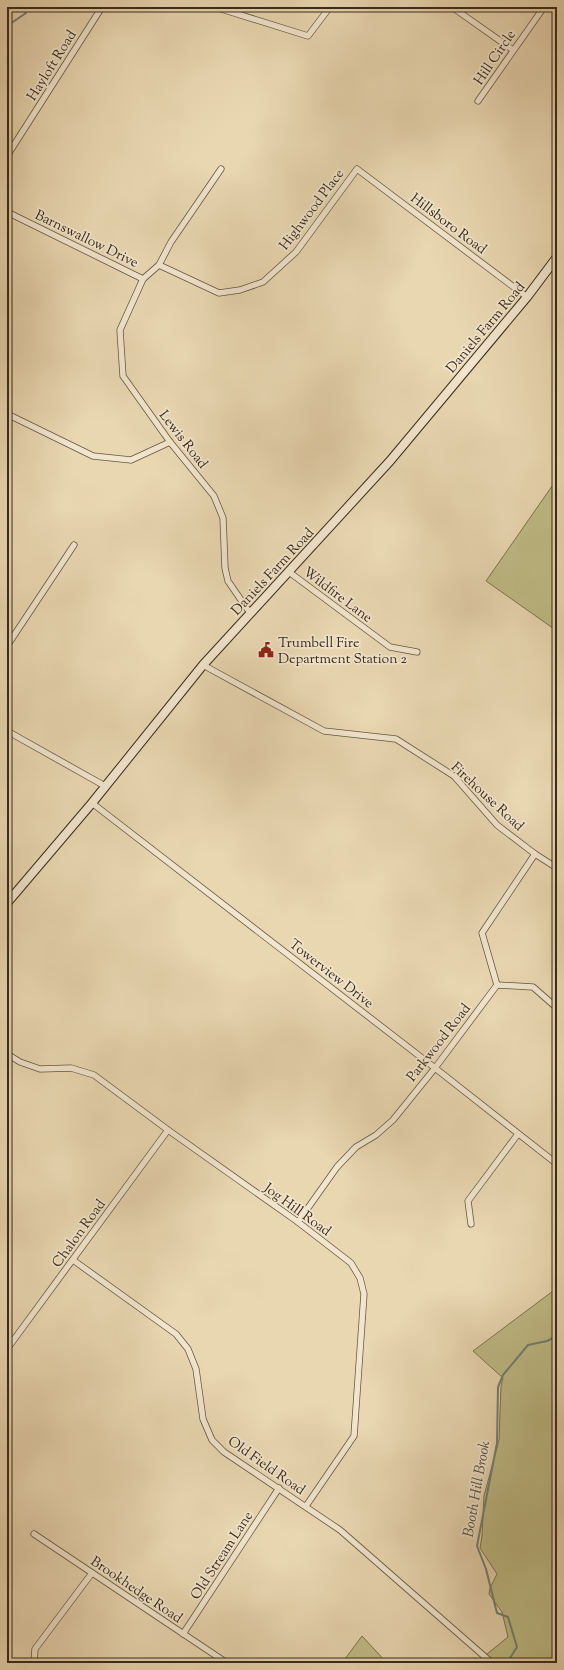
<svg xmlns="http://www.w3.org/2000/svg" width="564" height="1670" font-family="'Sorts Mill Goudy',serif">
	<style>
		.green { fill: #bfbc87; stroke: #7c7350 }
		.lines { fill: none; stroke-linecap: round; stroke-linejoin: round }
		.stream { stroke: #718074; stroke-width: 2 }
		.minor-casing { stroke: #645540; stroke-width: 7 }
		.secondary-casing { stroke: #382a1a; stroke-width: 10 }
		.minor { stroke: #f1e5cd; stroke-width: 5.5 }
		.secondary { stroke: #f1e5cd; stroke-width: 8 }
		.labels { text-anchor: middle; stroke-width: 3.5; stroke-linejoin: round; paint-order: stroke }
		.street-label { font-size: 14px; fill: #382a1a; stroke: #f1e5cd }
		.poi-label { font-size: 14px; fill: #382a1a; stroke: #f1e5cd; text-anchor: start }
		.water-label { font-size: 15px; font-style: italic; fill: #504e40; stroke: #f1e5cd }
	</style>
	<rect width="100%" height="100%" fill="#e9d7b2"/>
	<filter id="stains"><feTurbulence type="fractalNoise" baseFrequency=".005" numOctaves="4"/><feColorMatrix values="0 0 0 0 .2 0 0 0 0 .09 0 0 0 0 .02 0 0 0 .5 -.17"/></filter>
	<radialGradient id="worn" r=".72"><stop offset=".6" stop-color="#630" stop-opacity="0"/><stop offset="1" stop-color="#630" stop-opacity=".3"/></radialGradient>
	<!-- green -->
	<g class="green">
		<polygon points="557,479 557,631 486,581"/>
		<polygon points="557,1288 557,1663 476,1663 508,1637 502,1612 489,1594 490,1588 497,1574 480,1548 482,1536 484,1496 499,1440 501,1386 503,1378 473,1351"/>
		<polygon points="362,1636 387,1663 342,1663"/>
	</g>
	<g class="lines">
		<!-- stream -->
		<g class="stream">
			<polyline points="7,26 26,13"/>
			<polyline points="507,1663 517,1647 508,1617 497,1613 486,1569 477,1546 497,1443 498,1387 503,1375 528,1345 547,1341 557,1336"/>
		</g>
		<defs>
			<g id="minor">
				<polyline points="215,7 308,36 330,7"/>
				<polyline points="452,7 513,50"/>
				<polyline points="478,101 544,7"/>
				<polyline points="7,156 102,7"/>
				<polyline points="7,212 143,279 159,265 219,293 240,290 263,282 296,252 357,169 527,297"/>
				<polyline points="159,265 171,242 221,169"/>
				<polyline points="143,279 120,330 123,376 170,442 214,496 223,518 225,568 228,581 250,613"/>
				<polyline points="7,414 93,456 131,460 170,442"/>
				<polyline points="289,572 390,647 417,652"/>
				<polyline points="7,646 74,545"/>
				<polyline points="203,665 324,731 396,739 454,776 497,825 535,854 557,868"/>
				<polyline points="7,731 105,786"/>
				<polyline points="92,803 435,1068 557,1164"/>
				<polyline points="497,985 482,933 535,854"/>
				<polyline points="497,985 533,987 557,1008"/>
				<polyline points="7,1054 20,1062 40,1069 71,1068 94,1075 168,1130 298,1222 351,1263 360,1278 364,1294 354,1436 306,1506"/>
				<polyline points="298,1222 337,1167 356,1147 376,1135 393,1120 435,1068 497,985"/>
				<polyline points="471,1224 468,1201 518,1134"/>
				<polyline points="73,1260 176,1334 188,1349 196,1369 203,1419 212,1440 224,1452 340,1530 492,1663"/>
				<polyline points="7,1349 168,1130"/>
				<polyline points="34,1534 227,1663"/>
				<polyline points="183,1634 279,1488"/>
				<polyline points="34,1663 35,1649 92,1573"/>
			</g>
			<polyline id="secondary" points="7,903 92,803 203,665 390,461 527,297 557,257"/>
		</defs>
		<!-- minor casing -->
		<use href="#minor" class="minor-casing"/>
		<!-- secondary casing -->
		<use href="#secondary" class="secondary-casing"/>
		<!-- minor -->
		<use href="#minor" class="minor"/>
		<!-- secondary -->
		<use href="#secondary" class="secondary"/>
	</g>
	<!-- icons -->
	<defs>
		<symbol id="civic-bare" viewBox="-9 -9 18 18"><path d="M-.6-6.5H3V-4.5H.6V-3L4-1V1h2V6H-6V1h2V-1L-.6-3ZM-1.2 2.5V6h2.4V2.5Z" fill="#8f2418" stroke="#f1e5cd" stroke-width="2.5" paint-order="stroke"/></symbol>
	</defs>
	<g fill-rule="evenodd">
		<use href="#civic-bare" x="255" y="639" width="22" height="22"/>
	</g>
	<g class="labels">
		<!-- street labels -->
		<g class="street-label">
			<text transform="translate(494 57) rotate(-56)" y="5">Hill Circle</text>
			<text transform="translate(51 65) rotate(-58)" y="5">Hayloft Road</text>
			<text transform="translate(311 209) rotate(-53)" y="5">Highwood Place</text>
			<text transform="translate(449 223) rotate(37)" y="5">Hillsboro Road</text>
			<text transform="translate(87 238) rotate(26)" y="5">Barnswallow Drive</text>
			<text transform="translate(485 327) rotate(-50)" y="5">Daniels Farm Road</text>
			<text transform="translate(184 439) rotate(52)" y="5">Lewis Road</text>
			<text transform="translate(272 571) rotate(-47)" y="5">Daniels Farm Road</text>
			<text transform="translate(338 594) rotate(37)" y="5">Wildfire Lane</text>
			<text transform="translate(488 796) rotate(43)" y="5">Firehouse Road</text>
			<text transform="translate(332 973) rotate(38)" y="5">Towerview Drive</text>
			<text transform="translate(438 1042) rotate(-52)" y="5">Parkwood Road</text>
			<text transform="translate(298 1209) rotate(36)" y="5">Jog Hill Road</text>
			<text transform="translate(78 1233) rotate(-54)" y="5">Chalon Road</text>
			<text transform="translate(267 1465) rotate(35)" y="5">Old Field Road</text>
			<text transform="translate(221 1555) rotate(-57)" y="5">Old Stream Lane</text>
			<text transform="translate(137 1589) rotate(34)" y="5">Brookhedge Road</text>
		</g>
		<!-- poi labels -->
		<g class="poi-label">
			<text x="278" y="647">Trumbell Fire<tspan x="278" dy="16">Department Station 2</tspan></text>
		</g>
		<!-- water labels -->
		<g class="water-label">
			<text transform="translate(476 1489) rotate(-80)" y="5">Booth Hill Brook</text>
		</g>
	</g>
	<!-- margin -->
	<rect width="564" height="1670" fill="none" stroke="#e9d7b2" stroke-width="24"/>
	<rect x="8" y="8" width="548" height="1654" fill="none" stroke="#382a1a" stroke-width="2"/>
	<rect x="12" y="12" width="540" height="1646" fill="none" stroke="#382a1a"/>
	<rect width="100%" height="100%" filter="url(#stains)"/>
	<rect width="100%" height="100%" fill="url(#worn)"/>
</svg>
